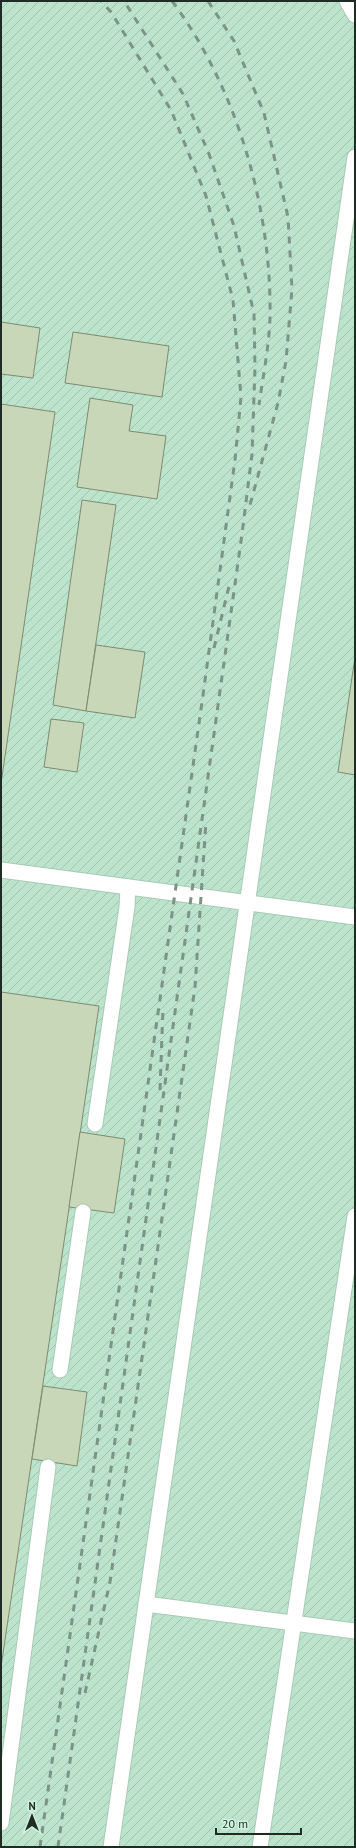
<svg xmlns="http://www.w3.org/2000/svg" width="356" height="1848" font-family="'PT Sans',sans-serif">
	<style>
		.industrial { fill: url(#industrial-furrows) }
		.building { fill: #c7d7b8; stroke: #7e8c70 }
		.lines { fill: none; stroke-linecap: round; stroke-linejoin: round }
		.service-casing { stroke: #a9cab5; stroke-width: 17 }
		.service { stroke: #fff; stroke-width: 15 }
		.rail { stroke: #7c9485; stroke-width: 3; stroke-dasharray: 7 7; stroke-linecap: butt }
	</style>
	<defs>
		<pattern id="industrial-furrows" width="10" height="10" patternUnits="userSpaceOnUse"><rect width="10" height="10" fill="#bce4cc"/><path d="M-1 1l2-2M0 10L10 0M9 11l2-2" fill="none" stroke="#a1c4af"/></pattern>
	</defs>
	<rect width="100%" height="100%" fill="#d0f2dd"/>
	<!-- industrial -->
	<rect class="industrial" x="1" y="1" width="354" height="1846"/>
	<!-- building -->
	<g class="building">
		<polygon points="1,322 40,328 33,378 1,374"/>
		<polygon points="73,332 169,346 162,397 65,383"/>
		<polygon points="90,398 133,405 129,431 166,436 157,499 77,487"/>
		<polygon points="1,404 55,412 1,784"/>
		<polygon points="82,500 116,505 86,711 53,705"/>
		<polygon points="96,645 145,652 135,718 86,711"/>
		<polygon points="355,657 355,775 338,772"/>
		<polygon points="51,719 84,723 77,772 44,767"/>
		<polygon points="1,992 99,1006 1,1667"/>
		<polygon points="80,1132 125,1139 114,1213 69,1207"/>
		<polygon points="43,1386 87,1392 77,1466 32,1459"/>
	</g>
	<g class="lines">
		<defs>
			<g id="service">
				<polyline points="347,1 355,15"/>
				<polyline points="1,870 355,917"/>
				<polyline points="95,1124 127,907 128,887"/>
				<polyline points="60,1370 83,1212"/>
				<polyline points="146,1604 355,1631"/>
				<polyline points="1,1823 48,1467"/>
				<polyline points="111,1847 355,157"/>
				<polyline points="260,1847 355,1216"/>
			</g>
		</defs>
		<!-- service casing -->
		<use href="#service" class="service-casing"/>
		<!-- service -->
		<use href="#service" class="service"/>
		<!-- rail -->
		<g class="rail">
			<path d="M172 1C237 88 272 209 270 318 269 347 263 376 259 405"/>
			<polyline points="208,1 234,41 264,113 288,217 292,289 286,361 278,403 250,505"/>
			<polyline points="214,648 230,582"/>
			<polyline points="160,1090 163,1008"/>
			<polyline points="85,1693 110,1582 195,987 206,821"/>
			<polyline points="40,1847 203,695 235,460 241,397 233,300 206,196 171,110 111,12 101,1"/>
			<polyline points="58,1847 242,534 252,454 255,367 254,314 234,226 209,154 183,94 124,1"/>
		</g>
	</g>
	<!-- border -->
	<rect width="356" height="1848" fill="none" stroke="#1f2c24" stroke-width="4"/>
	<!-- north arrow -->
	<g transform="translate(32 1816)" stroke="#d0f2dd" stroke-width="3" paint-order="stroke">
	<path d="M0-3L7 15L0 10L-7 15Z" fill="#1f2c24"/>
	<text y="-6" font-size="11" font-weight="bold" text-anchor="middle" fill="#1f2c24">N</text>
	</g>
	<!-- scale -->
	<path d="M216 1828v6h85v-6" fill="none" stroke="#1f2c24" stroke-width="2"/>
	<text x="222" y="1828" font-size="12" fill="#1f2c24" stroke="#d0f2dd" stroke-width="3" paint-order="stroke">20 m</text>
</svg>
